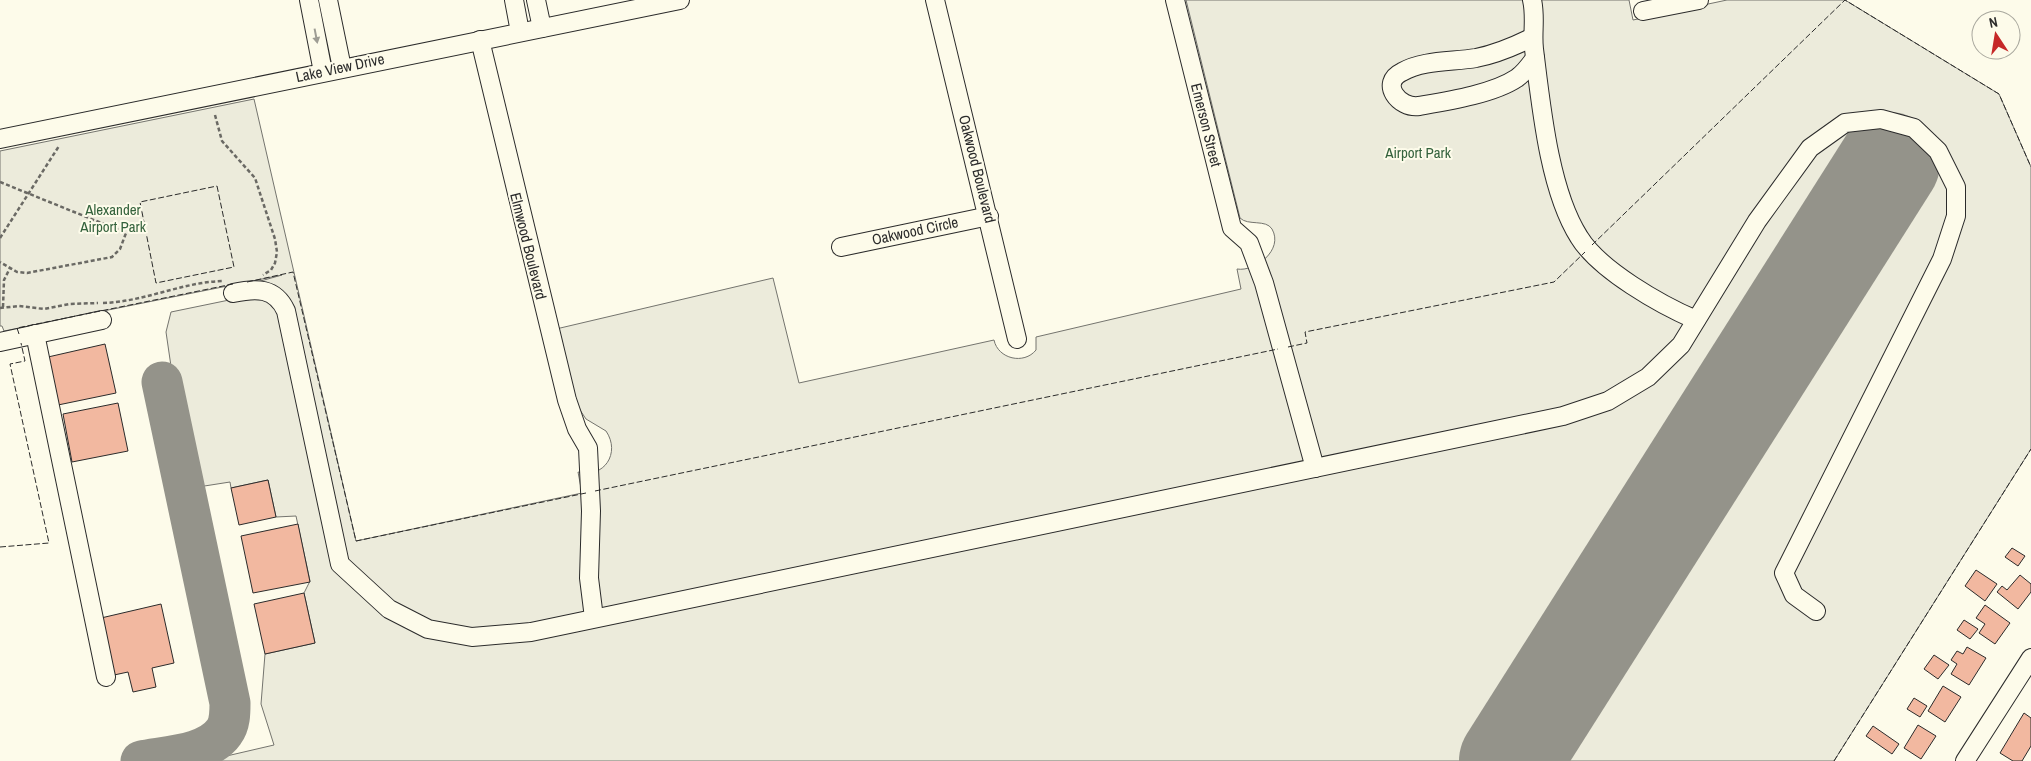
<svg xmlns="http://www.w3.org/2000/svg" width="2031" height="761" font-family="'Archivo Narrow',sans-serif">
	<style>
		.green { fill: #ecebdb; stroke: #74746e }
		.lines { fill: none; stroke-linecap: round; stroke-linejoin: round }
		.taxiway { stroke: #94938a; stroke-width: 41 }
		.runway { stroke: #94938a; stroke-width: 102 }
		.building { fill: #f2b8a0; stroke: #2b2b2b }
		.minor-casing { stroke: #2b2b2b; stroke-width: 20 }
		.path { stroke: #6a6964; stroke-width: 2.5; stroke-dasharray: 4 2.5; stroke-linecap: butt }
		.minor { stroke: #fdfbea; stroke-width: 18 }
		.fence { stroke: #2b2b2b; stroke-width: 1; stroke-dasharray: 6 2.5; stroke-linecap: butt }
		.oneway { fill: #9e9d94 }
		.labels { text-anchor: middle; stroke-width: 4; stroke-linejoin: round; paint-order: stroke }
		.street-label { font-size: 15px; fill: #2b2b2b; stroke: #fdfbea }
		.park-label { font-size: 15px; fill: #34623c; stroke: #fdfbea }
	</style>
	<rect width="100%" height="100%" fill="#fdfbea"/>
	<!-- green -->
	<path class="green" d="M1186 0H1629L1633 20 1727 0H1845L1999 94 2031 167V449L1834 761H1553L1919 184 1865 152 1475 761H205L274 745 261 704 265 654 315 643 304 593 310 581 296 516 276 517 268 480 231 488 230 482 198 487 173 380 166 332 171 312 234 299 232 289 282 275 4 331 2 326H0V151L254 99 356 541 582 493 578 472C604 479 621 453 606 431L586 419 576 404 556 329 773 278 799 383 994 340C998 359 1024 365 1036 350V337L1241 289 1237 269C1255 272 1284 250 1272 229 1266 219 1248 226 1240 218Z"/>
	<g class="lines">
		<!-- taxiway -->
		<path class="taxiway" d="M141 761C166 756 208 755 224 732 230 724 230 713 230 703L162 382"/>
		<!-- runway -->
		<polyline class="runway" points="1510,761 1889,163"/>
	</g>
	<!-- building -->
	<g class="building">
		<polygon points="105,344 116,393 58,405 48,357"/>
		<polygon points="118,403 128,451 72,462 63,414"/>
		<polygon points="268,480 276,517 239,525 231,488"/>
		<polygon points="298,524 310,582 253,593 241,536"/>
		<polygon points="2012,548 2025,556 2018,566 2005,557"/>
		<polygon points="1976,570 1997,584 1985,601 1965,586"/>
		<polygon points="2020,575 2031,584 2031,592 2018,609 1997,592 2002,586 2007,590"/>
		<polygon points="304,593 315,643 265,654 254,604"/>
		<polygon points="161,604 174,663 152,668 156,687 133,692 128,672 114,675 101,618"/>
		<polygon points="1985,605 2010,623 1995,644 1979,633 1985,624 1976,618"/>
		<polygon points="1964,620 1978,629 1970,639 1957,630"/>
		<polygon points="1967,647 1986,658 1969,685 1951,674 1957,664 1951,660 1957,651 1963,654"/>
		<polygon points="1934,655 1949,665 1938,679 1924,669"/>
		<polygon points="1943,686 1961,697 1945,722 1928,711"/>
		<polygon points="1914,698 1927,706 1920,717 1907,709"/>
		<polygon points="2024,713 2031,718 2031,746 2022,761 2013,761 2000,753"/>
		<polygon points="1918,725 1936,736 1921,759 1904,748"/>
		<polygon points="1873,726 1899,744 1892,754 1866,736"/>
	</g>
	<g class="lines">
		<defs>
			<g id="minor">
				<polyline points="309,0 323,72"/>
				<polyline points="328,0 342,68"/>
				<polyline points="514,0 520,32"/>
				<polyline points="536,0 542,28"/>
				<polyline points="935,0 1017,339"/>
				<polyline points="1175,0 1232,228 1249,243 1264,283 1315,468"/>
				<path d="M1532 0C1536 17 1532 33 1534 49 1541 105 1549 190 1579 237 1599 270 1661 305 1696 320"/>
				<polyline points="1643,11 1699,0"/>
				<path d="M1533 37C1515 46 1497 54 1476 58 1452 62 1423 60 1402 72 1379 83 1399 109 1419 106 1448 101 1493 94 1517 78 1524 73 1530 65 1535 58"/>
				<polyline points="480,40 567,400 577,429 588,448 591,511 589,578 594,618"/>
				<polyline points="0,139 680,0"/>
				<polyline points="841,247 989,216"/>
				<path d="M233 293C256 288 275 287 286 311L340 564 389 609 428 629 472 637 531 632 1563 416 1608 401 1648 377 1681 345 1757 221 1810 148 1845 123 1881 119 1914 128 1938 151 1956 187V216L1942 259 1784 573 1794 595 1816 611"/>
				<polyline points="35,334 106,677"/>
				<polyline points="0,342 102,320"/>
				<polyline points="1965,761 2031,658"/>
			</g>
		</defs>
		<!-- minor casing -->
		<use href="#minor" class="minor-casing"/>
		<!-- path -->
		<g class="path">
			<polyline points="215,115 222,141 255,178 275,239 277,252 275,263 271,270 263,275"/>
			<polyline points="0,182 126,233 120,249 112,257 27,273 17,272 0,262"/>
			<polyline points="0,238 59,146"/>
			<path d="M103 303C144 302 182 282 223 281"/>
			<polyline points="3,307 4,280 10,268"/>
			<polyline points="0,308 19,306 44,309 70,304 98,303"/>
		</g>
		<!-- minor -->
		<use href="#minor" class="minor"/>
		<!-- fence -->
		<g class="fence">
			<polygon points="217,186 234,267 156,283 140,202"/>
			<polyline points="1592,245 1845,0 1999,94 2031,167"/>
			<polyline points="247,282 293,272 356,541 586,493"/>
			<polyline points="19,334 17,328 233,284"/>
			<polyline points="1288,347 1307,343 1305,332 1554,282 1585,252"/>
			<polyline points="595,491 1278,349"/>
			<polyline points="0,547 49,543 10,364 25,361 21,343"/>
			<polyline points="1834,761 2031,449"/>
		</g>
	</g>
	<!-- one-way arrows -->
	<defs><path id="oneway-solid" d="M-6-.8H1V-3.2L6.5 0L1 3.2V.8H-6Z" transform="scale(1.25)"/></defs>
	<use class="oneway" href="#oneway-solid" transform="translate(316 36) rotate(79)"/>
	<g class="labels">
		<!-- street labels -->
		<g class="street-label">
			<text transform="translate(340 68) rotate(-12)" y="5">Lake View Drive</text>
			<text transform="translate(1206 125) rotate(76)" y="5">Emerson Street</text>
			<text transform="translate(977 169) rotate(76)" y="5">Oakwood Boulevard</text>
			<text transform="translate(915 231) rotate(-12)" y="5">Oakwood Circle</text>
			<text transform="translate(528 246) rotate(76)" y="5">Elmwood Boulevard</text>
		</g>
		<!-- park labels -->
		<g class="park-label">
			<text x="1418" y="158">Airport Park</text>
			<text x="113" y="215">Alexander<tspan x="113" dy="17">Airport Park</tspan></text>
		</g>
	</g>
	<!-- north arrow -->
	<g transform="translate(1996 35) rotate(348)"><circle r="24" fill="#fdfbea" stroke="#a9a89e"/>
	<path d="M0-4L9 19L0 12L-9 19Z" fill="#c62828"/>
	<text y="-8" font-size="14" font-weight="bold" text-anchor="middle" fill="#2b2b2b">N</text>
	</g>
</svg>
